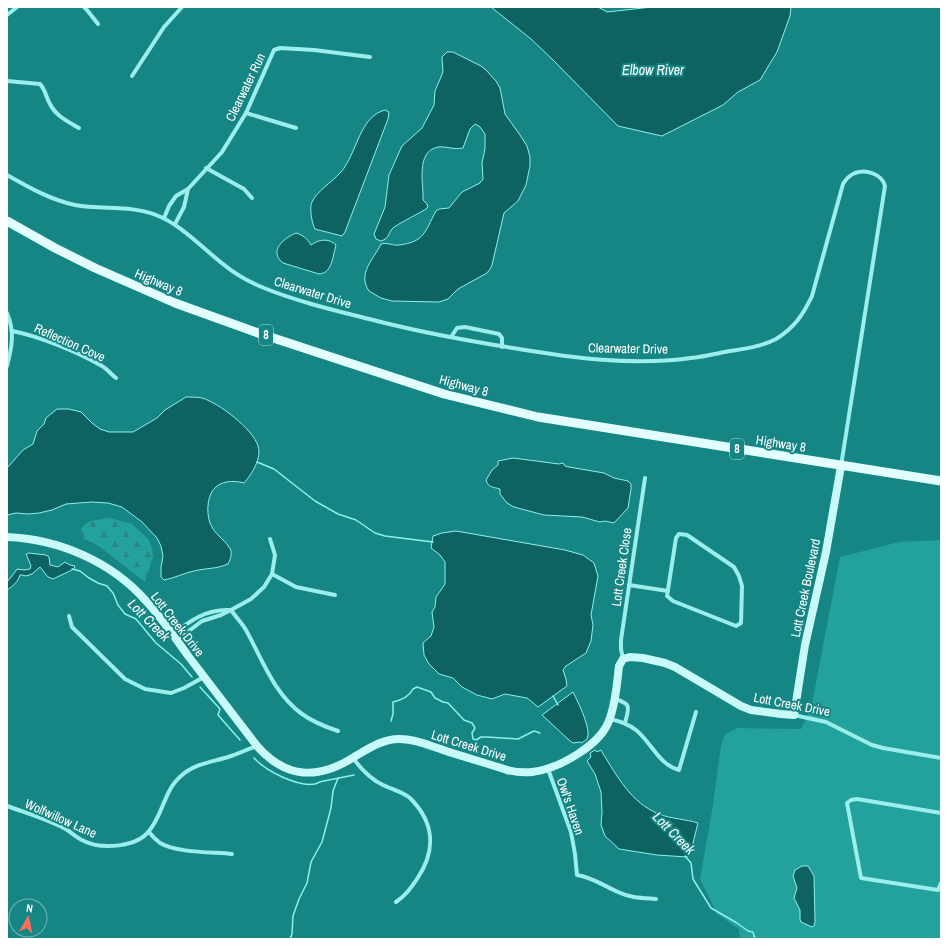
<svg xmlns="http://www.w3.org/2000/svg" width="948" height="946" font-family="'Archivo Narrow',sans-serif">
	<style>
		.green { fill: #22a19d }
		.forest { fill: url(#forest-firs) }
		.water { fill: #0e6362; stroke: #8df0ec }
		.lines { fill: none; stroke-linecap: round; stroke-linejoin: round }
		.stream { stroke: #8df0ec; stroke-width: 1.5 }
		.street { stroke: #9beeeb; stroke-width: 4 }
		.secondary { stroke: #c8faf9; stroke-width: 8 }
		.primary { stroke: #e2feff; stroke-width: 9 }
		.labels { text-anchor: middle; stroke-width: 4; stroke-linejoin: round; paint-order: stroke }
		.shield { fill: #168684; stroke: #b9dbda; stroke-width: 1 }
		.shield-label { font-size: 12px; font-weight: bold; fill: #fff }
		.street-label { font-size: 13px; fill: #fff; stroke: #168684 }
		.water-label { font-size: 14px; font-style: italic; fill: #fff; stroke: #168684 }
	</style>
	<defs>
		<pattern id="forest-firs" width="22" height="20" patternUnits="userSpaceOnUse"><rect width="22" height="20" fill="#22a19d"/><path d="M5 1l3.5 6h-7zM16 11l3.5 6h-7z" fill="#318381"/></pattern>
	</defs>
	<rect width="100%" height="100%" fill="#168684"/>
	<!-- green -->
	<polygon class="green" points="941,540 941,939 740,939 739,929 717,914 700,879 712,811 721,746 725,734 737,728 801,729 811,709 840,557 899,542"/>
	<!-- forest -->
	<path class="forest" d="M110 518 132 524 148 539 152 548 153 556 145 582 100 547 83 538 81 530C87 519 98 520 110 518Z"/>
	<!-- water -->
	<g class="water">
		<polygon points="491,7 598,7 607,12 652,7 791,7 790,16 777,52 760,80 738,92 723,105 662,136 618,126 552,59 531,39"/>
		<path d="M447 52H453L481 66 486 70 496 81 500 88 505 114 520 135 527 146 530 157V166L526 185 518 201 504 213 492 265 490 269 487 273 458 289 448 299 439 302 392 301 381 298 369 291C357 273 374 259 381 244 387 242 393 246 399 245 425 242 425 231 436 211L439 209 449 208 462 192 480 183 483 179 482 163 485 149V134L480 127 475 124 470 129 463 148C454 150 446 146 438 147 415 152 424 184 423 200L427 204 428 207 426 209C420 213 395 225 392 229 387 235 390 238 381 241L376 239 374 234 385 207 389 175 397 157 402 146 422 128 434 105 435 91 443 72 442 57Z"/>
		<path d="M385 110 389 112 388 119 345 232 342 236 315 229C312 224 309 207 312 202 316 192 332 182 340 173 343 170 345 167 347 163 358 145 362 116 385 110Z"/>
		<path d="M296 233C303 235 307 238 311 245 319 239 329 238 336 245 333 255 332 274 319 274L283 263C268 251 284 238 296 233Z"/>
		<path d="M186 397C191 397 197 397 202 398 219 403 253 429 258 446 262 458 252 474 244 483 236 481 225 480 217 486 207 493 206 512 210 523 215 535 223 538 229 547 233 552 231 558 228 564 217 569 206 568 194 571 184 573 175 578 164 580L161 577V567L163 556 161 546 157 538 142 522 122 507 108 503 92 502 66 504 52 510 39 513 28 514 16 513 7 515V468L23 450 33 444 37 431 44 424 46 418 57 409H69L81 412 92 423 100 429 109 432H133L157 418 165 410Z"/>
		<path d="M513 458 559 464 563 463 565 466 569 467 604 473 614 478 628 481 631 484V489L628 508 614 523 605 521 600 522 582 517 544 515 514 507 507 503 503 498 500 494V489C494 487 488 488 486 480L492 470 498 465V461Z"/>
		<polygon points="456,531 565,550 583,555 594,563 598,576 591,615 593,625 591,641 586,653 566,666 563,670 566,679 567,686 538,707 527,698 505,694 492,699 477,695 462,687 453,678 439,674 429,664 424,655 423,643 431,636 434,627 432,612 435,607 436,597 445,584 445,562 440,555 431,548 433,536 442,533"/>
		<path d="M29 553 46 555 49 557 50 565 58 567 65 562 70 565 75 566 74 569 53 579 48 577 40 567 32 574 26 576 22 575H20C18 582 13 586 7 590V582L15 572 17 569 24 570 30 569 31 566 26 554Z"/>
		<path d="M573 692C578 702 592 730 587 739 585 741 583 741 582 743L580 742 573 743 569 740 542 715Z"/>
		<path d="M595 750 597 752 601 750 602 752C617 776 631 803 659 814 671 819 686 819 698 823L692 847 687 857 657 855 619 849 605 836 601 825 602 812 601 792 595 774 587 761 591 757 590 753Z"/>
		<polygon points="802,866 808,866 814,876 815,922 814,926 812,927 801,922 800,919 800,910 794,898 797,888 793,876 795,870"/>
	</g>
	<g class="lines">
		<!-- stream -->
		<g class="stream">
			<polyline points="257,462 274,469 315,501 338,514 356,520 375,533 385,536 433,542"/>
			<polyline points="72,569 80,571 89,578 98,583 107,586 113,593 118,605 125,614 136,619 156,643 181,664 192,677"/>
			<polyline points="200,687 220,709 218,715 240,740"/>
			<polyline points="553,696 558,705"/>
			<path d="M391 721 393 714V702C402 700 409 697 413 689L417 687 431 692 435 698 443 702 448 703 464 720 472 723 475 728 472 733 473 739 476 740 481 737H487L518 739 534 731 540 733"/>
			<path d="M254 758C266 771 297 787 315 784 318 783 321 781 324 781 334 779 344 777 354 775"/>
			<polyline points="685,856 691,863 693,879 711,908 737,923 748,931 753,932 755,939"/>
			<polyline points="290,939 292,934 293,916 299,899 307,883 311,862 322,842 331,808 333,791 338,778"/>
		</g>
		<!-- street -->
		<g class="street">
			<polyline points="84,7 87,10 98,24"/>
			<polyline points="7,15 17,7"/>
			<polyline points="132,76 164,27 182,7"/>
			<path d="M7 81 40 84C45 89 46 97 50 104 56 116 67 121 79 128"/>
			<polyline points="246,113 296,128"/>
			<polyline points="206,168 244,189 252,198"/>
			<path d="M7 175C28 187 51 200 75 205 102 210 131 205 156 215 182 225 201 247 223 264 235 274 249 282 264 288 301 303 342 312 381 322 425 333 469 341 513 348 571 358 633 366 691 358 703 357 714 354 725 352 742 349 761 347 776 339 794 328 803 315 812 296L843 184C846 179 850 175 855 173 866 169 882 174 885 186L841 466"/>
			<polyline points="164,218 169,206 176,196 188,189 222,152 246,113 274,50 280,48 314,50 370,57"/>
			<polyline points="175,224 184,207 188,189"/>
			<path d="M7 313C15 332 12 347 7 366"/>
			<path d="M12 331C39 336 78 352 102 366 107 369 111 374 116 378"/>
			<polyline points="451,337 457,328 465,327 499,334 502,338 502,347"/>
			<polygon points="679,534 687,535 734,567 739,576 742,586 741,623 736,626 673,601 667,596 676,538"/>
			<polyline points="272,574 296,587 335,595"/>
			<polyline points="629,585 668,591"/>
			<path d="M231 610C236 617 242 623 246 630 262 659 274 694 302 714 313 722 326 727 338 731"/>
			<polyline points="69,616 72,627 125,679 145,689 171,693 184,688 204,677"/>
			<path d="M173 634C190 621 206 609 229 610"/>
			<polyline points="177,640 202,621 221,615 231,610 251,599 264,587 272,574 275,555 270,539"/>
			<polyline points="623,659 621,649 621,640 645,478"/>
			<path d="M615 699C632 704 629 707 625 723"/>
			<polyline points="794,715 826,722 872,745 883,748 941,758"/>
			<path d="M610 719C620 721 628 724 636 730 651 742 659 765 679 770L696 712"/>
			<path d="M353 758C361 769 370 779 383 785 391 789 403 792 410 798 435 823 436 851 417 879 410 889 406 895 396 902"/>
			<path d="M548 769 571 832 575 854 577 875C592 877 604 886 618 892 630 898 643 898 656 899"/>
			<path d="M7 806C26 813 46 819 64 828 71 832 77 838 84 841 102 850 137 847 149 831 163 815 164 790 181 776 195 763 214 762 231 756 240 753 248 749 257 746"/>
			<polyline points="941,813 857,799 851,800 847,803 861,878 938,890 941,883"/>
			<path d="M149 832C152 836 156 840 160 843 177 853 213 852 232 854"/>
		</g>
		<!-- secondary -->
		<path class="secondary" d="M7 537C59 539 112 562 146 601 162 618 175 638 189 657 211 686 234 716 257 746 286 779 318 780 354 757 368 749 382 739 399 739 414 739 429 745 443 750 464 757 486 763 507 770 515 772 523 773 532 772 558 769 602 745 610 718 616 701 617 683 619 666L623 659 630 657 643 658 665 663 675 667 741 706 751 710 781 714 794 715 805 645 826 552 841 466"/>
		<!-- primary -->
		<polyline class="primary" points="7,221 55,248 95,268 175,303 258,333 444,394 538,417 941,481"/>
	</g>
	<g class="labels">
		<!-- shield labels -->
		<g class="shield">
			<rect x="259" y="325" width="14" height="20" rx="3"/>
			<rect x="730" y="439" width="14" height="20" rx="3"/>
		</g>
		<g class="shield-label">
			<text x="266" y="339">8</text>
			<text x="737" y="453">8</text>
		</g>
		<!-- street labels -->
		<g class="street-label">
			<text transform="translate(245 87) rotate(-64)" y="5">Clearwater Run</text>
			<text transform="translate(159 282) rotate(23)" y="5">Highway 8</text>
			<text transform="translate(313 292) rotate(17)" y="5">Clearwater Drive</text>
			<text transform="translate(70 342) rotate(24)" y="5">Reflection Cove</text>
			<text transform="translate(628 348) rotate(1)" y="5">Clearwater Drive</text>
			<text transform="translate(464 385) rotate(15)" y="5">Highway 8</text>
			<text transform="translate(781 443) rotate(9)" y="5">Highway 8</text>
			<text transform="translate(621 567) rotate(-82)" y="5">Lott Creek Close</text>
			<text transform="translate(805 588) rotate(-78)" y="5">Lott Creek Boulevard</text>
			<text transform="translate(178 624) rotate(52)" y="5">Lott Creek Drive</text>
			<text transform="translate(792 704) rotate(11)" y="5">Lott Creek Drive</text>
			<text transform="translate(469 745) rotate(17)" y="5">Lott Creek Drive</text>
			<text transform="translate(571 806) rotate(71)" y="5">Owl's Haven</text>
			<text transform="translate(61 818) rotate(24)" y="5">Wolfwillow Lane</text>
		</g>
		<!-- water labels -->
		<g class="water-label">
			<text x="653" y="75">Elbow River</text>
			<text transform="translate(149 620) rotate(45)" y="5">Lott Creek</text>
			<text transform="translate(674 833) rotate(45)" y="5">Lott Creek</text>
		</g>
	</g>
	<!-- border -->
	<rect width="948" height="946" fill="none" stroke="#ffffff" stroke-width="16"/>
	<!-- north arrow -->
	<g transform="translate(28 918) rotate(9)"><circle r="19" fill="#168684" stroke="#73b6b5"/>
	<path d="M0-3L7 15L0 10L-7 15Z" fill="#ff6d58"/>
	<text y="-6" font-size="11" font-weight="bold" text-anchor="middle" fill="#ffffff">N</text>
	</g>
</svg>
